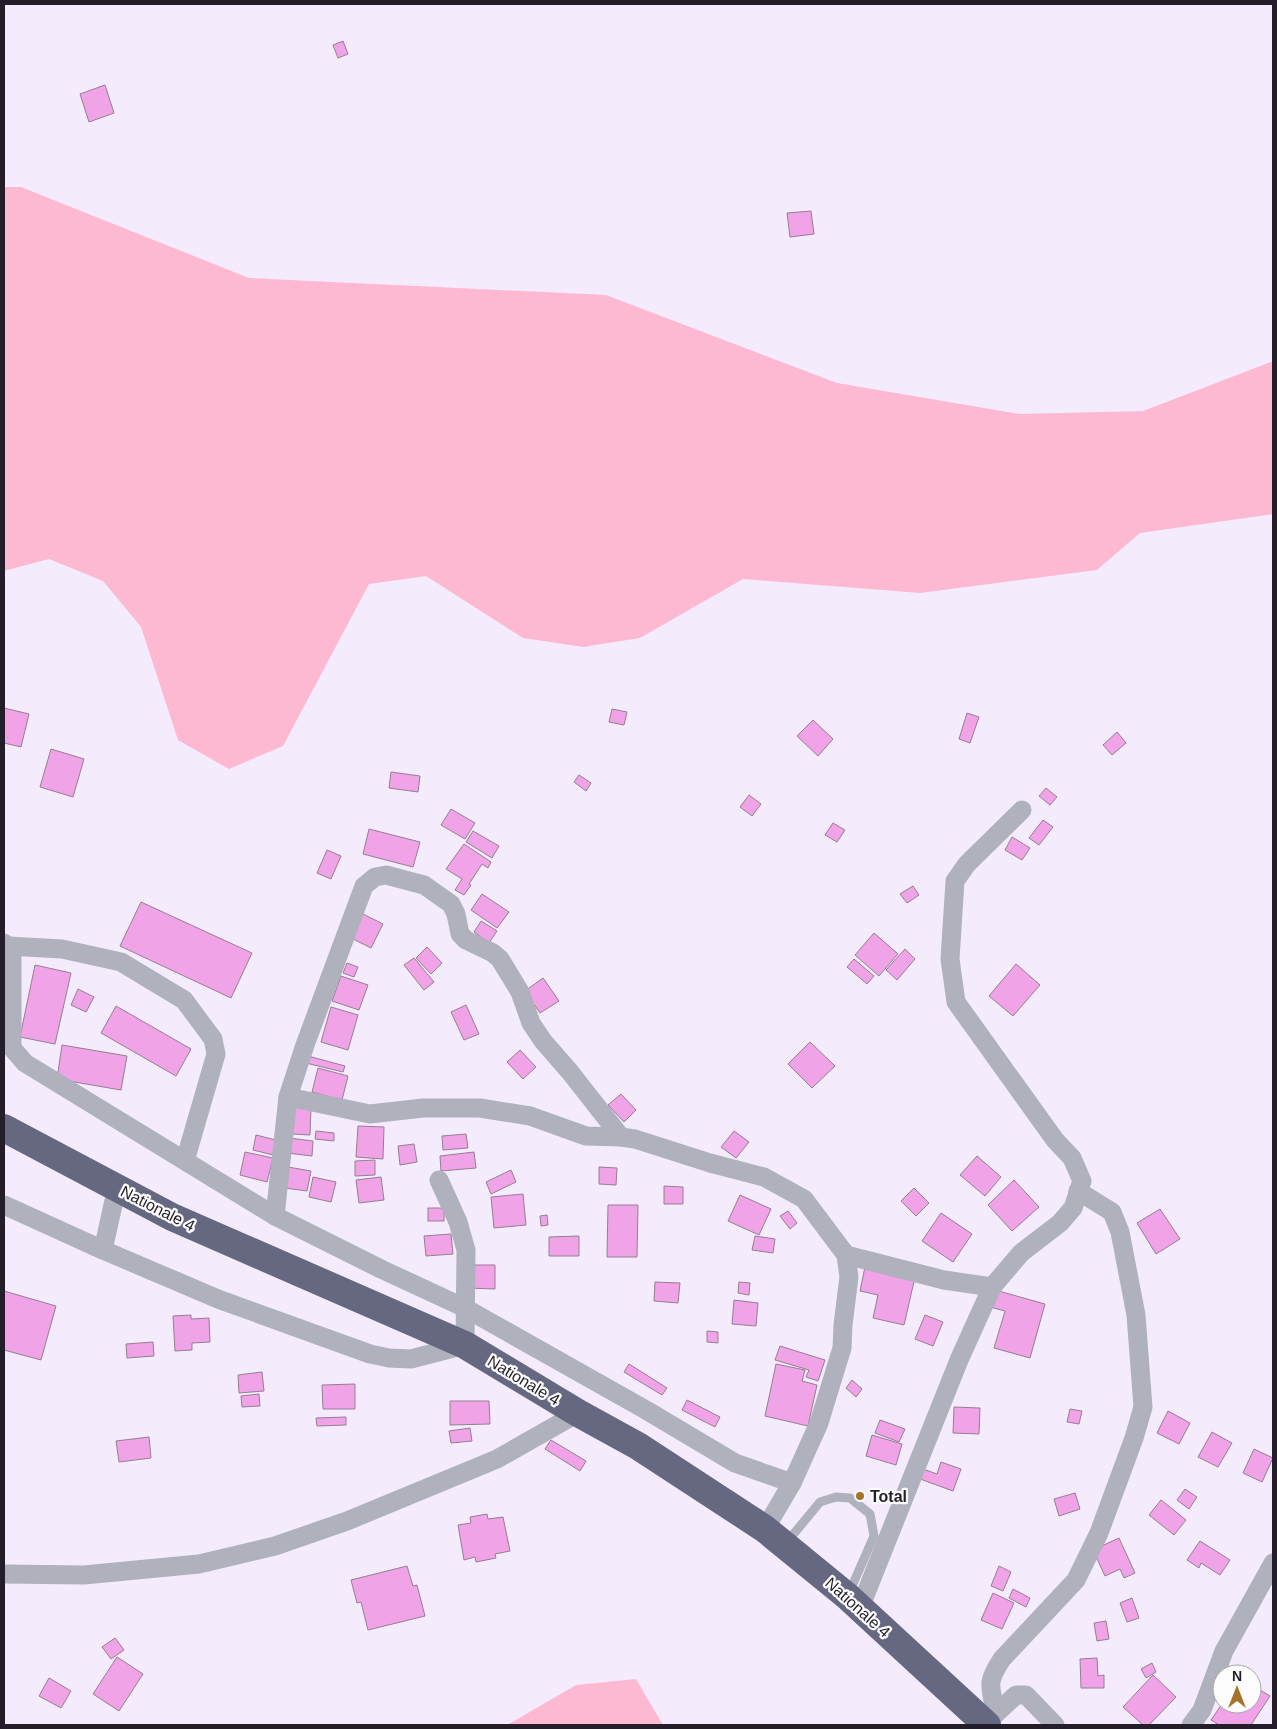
<svg xmlns="http://www.w3.org/2000/svg" width="1277" height="1729" font-family="Helvetica,sans-serif">
	<style>
		.green { fill: #feb9d2 }
		.building { fill: #f0a3e7; stroke: #957e92 }
		.lines { fill: none; stroke-linecap: round; stroke-linejoin: round }
		.lane { stroke: #afb1bd; stroke-width: 9 }
		.street { stroke: #afb1bd; stroke-width: 19 }
		.highway { stroke: #666882; stroke-width: 28 }
		.poi-dot { fill: #a57229; stroke: #fdfdfd; stroke-width: 2 }
		.labels { text-anchor: middle; stroke-width: 4.5; stroke-linejoin: round; paint-order: stroke }
		.street-label { font-size: 16px; fill: #231e29; stroke: #fdfdfd }
		.poi-label { font-size: 16px; font-weight: bold; fill: #231e29; stroke: #fdfdfd; text-anchor: start }
	</style>
	<rect width="100%" height="100%" fill="#f4ecfd"/>
	<!-- green -->
	<g class="green">
		<polygon points="4,187 21,187 249,278 606,295 837,383 1020,414 1143,411 1273,361 1273,514 1140,533 1097,570 920,593 743,579 640,638 583,647 523,638 426,576 369,584 283,746 229,769 178,740 141,627 103,581 49,559 4,571"/>
		<polygon points="636,1679 663,1725 507,1725 576,1685"/>
	</g>
	<!-- building -->
	<g class="building">
		<polygon points="343,41 348,54 338,58 333,45"/>
		<polygon points="105,85 114,113 89,122 80,94"/>
		<polygon points="811,211 814,234 790,237 787,213"/>
		<polygon points="4,708 29,714 21,747 4,743"/>
		<polygon points="612,709 627,712 624,725 609,722"/>
		<polygon points="967,713 979,717 970,743 959,739"/>
		<polygon points="813,720 833,739 818,756 797,736"/>
		<polygon points="1117,732 1126,743 1112,755 1103,745"/>
		<polygon points="51,749 84,759 73,797 40,787"/>
		<polygon points="391,772 420,776 418,792 389,788"/>
		<polygon points="579,775 591,783 586,791 574,782"/>
		<polygon points="1046,788 1057,797 1050,805 1039,796"/>
		<polygon points="749,795 761,804 752,816 740,807"/>
		<polygon points="451,809 475,823 465,839 441,825"/>
		<polygon points="1043,820 1053,827 1039,845 1029,838"/>
		<polygon points="833,823 845,830 837,842 825,835"/>
		<polygon points="369,829 420,842 413,867 363,854"/>
		<polygon points="473,831 499,846 492,858 466,842"/>
		<polygon points="1012,837 1030,848 1022,860 1005,850"/>
		<polygon points="464,844 491,862 488,868 482,864 469,884 471,885 464,895 455,890 462,879 446,869"/>
		<polygon points="327,850 341,856 331,879 317,873"/>
		<polygon points="913,886 919,895 907,903 900,894"/>
		<polygon points="482,894 509,912 497,928 471,910"/>
		<polygon points="141,902 252,953 231,998 120,946"/>
		<polygon points="361,913 383,924 371,948 349,937"/>
		<polygon points="481,921 497,931 489,943 474,932"/>
		<polygon points="874,933 898,954 879,976 855,955"/>
		<polygon points="427,947 442,963 431,974 416,958"/>
		<polygon points="905,949 915,959 897,980 886,970"/>
		<polygon points="414,958 434,982 424,990 404,965"/>
		<polygon points="854,959 874,976 867,984 847,967"/>
		<polygon points="347,963 358,967 354,977 343,973"/>
		<polygon points="1016,964 1040,985 1013,1016 989,996"/>
		<polygon points="35,965 71,973 55,1044 20,1037"/>
		<polygon points="341,976 368,985 359,1010 332,1001"/>
		<polygon points="543,978 559,1001 540,1013 525,991"/>
		<polygon points="78,989 94,997 86,1012 71,1005"/>
		<polygon points="466,1005 479,1034 464,1040 451,1012"/>
		<polygon points="116,1006 191,1049 176,1076 101,1033"/>
		<polygon points="331,1007 358,1015 348,1050 321,1042"/>
		<polygon points="810,1042 835,1066 812,1088 788,1064"/>
		<polygon points="62,1045 127,1056 121,1090 57,1079"/>
		<polygon points="520,1050 536,1067 523,1079 507,1062"/>
		<polygon points="308,1056 345,1066 343,1072 306,1063"/>
		<polygon points="318,1068 348,1076 342,1100 312,1092"/>
		<polygon points="621,1094 636,1110 624,1122 608,1105"/>
		<polygon points="293,1106 311,1107 310,1135 292,1134"/>
		<polygon points="358,1126 384,1127 383,1159 356,1157"/>
		<polygon points="316,1131 334,1133 334,1141 315,1139"/>
		<polygon points="734,1131 749,1142 736,1158 721,1147"/>
		<polygon points="466,1134 468,1148 443,1150 442,1136"/>
		<polygon points="256,1135 276,1140 273,1155 253,1150"/>
		<polygon points="289,1138 313,1141 312,1156 287,1153"/>
		<polygon points="414,1144 417,1162 400,1165 398,1146"/>
		<polygon points="245,1152 273,1158 267,1182 240,1175"/>
		<polygon points="474,1152 476,1168 441,1171 440,1156"/>
		<polygon points="977,1156 1001,1177 985,1196 960,1175"/>
		<polygon points="375,1160 375,1175 355,1176 355,1161"/>
		<polygon points="288,1167 311,1171 307,1191 285,1188"/>
		<polygon points="599,1167 617,1168 616,1185 599,1184"/>
		<polygon points="511,1170 516,1182 491,1194 486,1182"/>
		<polygon points="313,1177 336,1182 331,1202 309,1197"/>
		<polygon points="381,1177 384,1200 359,1203 356,1180"/>
		<polygon points="1014,1180 1039,1207 1012,1231 988,1205"/>
		<polygon points="664,1186 683,1187 683,1204 664,1204"/>
		<polygon points="914,1188 929,1203 916,1216 901,1201"/>
		<polygon points="523,1194 526,1225 494,1228 491,1197"/>
		<polygon points="740,1195 771,1209 759,1235 728,1221"/>
		<polygon points="608,1205 638,1205 637,1257 607,1257"/>
		<rect x="428" y="1208" width="16" height="13"/>
		<polygon points="1160,1209 1180,1239 1156,1254 1137,1223"/>
		<polygon points="788,1211 797,1223 790,1229 780,1216"/>
		<polygon points="941,1213 972,1234 953,1262 922,1241"/>
		<polygon points="547,1215 548,1225 541,1226 540,1216"/>
		<polygon points="451,1234 453,1254 426,1256 424,1236"/>
		<polygon points="579,1236 579,1256 549,1256 549,1237"/>
		<polygon points="755,1236 775,1239 773,1253 752,1250"/>
		<polygon points="866,1262 916,1273 904,1325 873,1318 878,1295 860,1291"/>
		<polygon points="468,1265 495,1265 495,1289 468,1288"/>
		<polygon points="655,1282 680,1283 678,1303 654,1301"/>
		<polygon points="739,1282 750,1283 749,1295 738,1293"/>
		<polygon points="995,1290 1045,1304 1030,1358 994,1348 1005,1311 990,1307"/>
		<polygon points="4,1291 56,1306 41,1360 4,1350"/>
		<polygon points="734,1300 758,1303 756,1326 732,1324"/>
		<polygon points="191,1315 191,1319 209,1318 210,1342 192,1343 192,1350 175,1351 173,1316"/>
		<polygon points="925,1315 943,1322 933,1346 915,1339"/>
		<polygon points="707,1331 718,1332 718,1343 707,1342"/>
		<polygon points="153,1342 154,1356 127,1358 126,1344"/>
		<polygon points="780,1346 825,1360 818,1381 806,1377 809,1370 775,1360"/>
		<polygon points="629,1364 667,1388 662,1395 624,1372"/>
		<polygon points="776,1364 805,1370 802,1381 817,1385 808,1426 765,1416"/>
		<polygon points="262,1372 264,1391 239,1393 238,1375"/>
		<polygon points="852,1380 862,1389 856,1397 846,1388"/>
		<polygon points="355,1384 355,1409 323,1409 322,1385"/>
		<polygon points="259,1394 260,1406 242,1407 241,1396"/>
		<polygon points="687,1400 720,1417 715,1427 682,1410"/>
		<polygon points="450,1401 489,1401 490,1424 450,1425"/>
		<polygon points="954,1407 980,1408 979,1434 953,1433"/>
		<polygon points="1070,1409 1082,1411 1079,1424 1067,1422"/>
		<polygon points="1168,1411 1190,1423 1179,1444 1157,1433"/>
		<polygon points="346,1417 346,1425 317,1426 316,1418"/>
		<polygon points="880,1420 905,1429 899,1442 875,1433"/>
		<polygon points="470,1428 472,1441 451,1443 449,1431"/>
		<polygon points="1212,1432 1232,1443 1218,1467 1198,1457"/>
		<polygon points="872,1435 902,1444 896,1465 866,1456"/>
		<polygon points="149,1437 151,1458 119,1462 116,1441"/>
		<polygon points="551,1440 586,1461 580,1471 545,1449"/>
		<polygon points="1254,1449 1273,1458 1262,1482 1243,1473"/>
		<polygon points="941,1462 961,1469 953,1491 920,1479 923,1469 937,1474"/>
		<polygon points="1185,1489 1197,1497 1189,1509 1177,1500"/>
		<polygon points="1075,1493 1080,1509 1059,1516 1054,1499"/>
		<polygon points="1161,1500 1186,1520 1174,1535 1149,1515"/>
		<polygon points="487,1514 488,1519 503,1517 510,1551 495,1554 496,1558 476,1562 475,1557 464,1560 458,1525 471,1523 470,1517"/>
		<polygon points="1119,1538 1135,1573 1124,1578 1120,1569 1105,1576 1093,1550"/>
		<polygon points="1200,1541 1230,1560 1220,1575 1201,1563 1199,1568 1187,1560"/>
		<polygon points="407,1566 413,1586 417,1585 425,1616 368,1630 361,1602 357,1603 351,1580"/>
		<polygon points="999,1566 1011,1572 1003,1591 991,1586"/>
		<polygon points="1013,1589 1030,1598 1026,1607 1009,1598"/>
		<polygon points="993,1593 1014,1603 1002,1629 981,1620"/>
		<polygon points="1132,1598 1139,1618 1127,1622 1120,1603"/>
		<polygon points="1106,1621 1109,1639 1097,1641 1094,1623"/>
		<polygon points="115,1638 124,1650 111,1659 102,1647"/>
		<polygon points="117,1657 143,1674 119,1711 93,1694"/>
		<polygon points="1097,1658 1098,1676 1104,1675 1104,1688 1081,1688 1080,1659"/>
		<polygon points="1152,1663 1156,1672 1146,1678 1141,1669"/>
		<polygon points="1153,1675 1176,1697 1149,1725 1143,1725 1123,1707"/>
		<polygon points="49,1678 71,1691 61,1708 39,1696"/>
		<polygon points="1252,1685 1270,1696 1251,1725 1219,1725 1211,1720 1222,1704 1252,1704"/>
	</g>
	<g class="lines">
		<!-- lane -->
		<polyline class="lane" points="787,1542 820,1502 836,1497 850,1498 870,1514 874,1536 849,1593"/>
		<!-- street -->
		<g class="street">
			<polyline points="4,943 8,946 12,956 12,1048 25,1063 275,1216 383,1270 465,1308 646,1410 735,1463 792,1483"/>
			<polyline points="8,946 62,949 121,962 184,1000 213,1039 216,1054 185,1161"/>
			<polyline points="288,1097 370,1114 423,1108 480,1108 530,1116 586,1136 621,1137 635,1139 710,1163 764,1177 804,1199 846,1255 849,1277 843,1325 842,1348 819,1423 792,1483 765,1529"/>
			<polyline points="4,1205 103,1250 218,1299 370,1354 389,1358 411,1359 465,1345 466,1250 458,1222 439,1180"/>
			<polyline points="275,1216 288,1097 305,1045 364,886 375,877 386,875 424,885 451,904 456,914 460,934 466,940 493,953 500,959 520,992 531,1023 543,1041 570,1072 621,1137"/>
			<polyline points="103,1250 117,1187"/>
			<polyline points="846,1255 944,1280 992,1287"/>
			<polyline points="4,1574 84,1575 199,1564 275,1546 347,1521 497,1459 578,1413"/>
			<polyline points="860,1608 959,1360 992,1287 1021,1253 1060,1223 1073,1208 1082,1181 1072,1158 1055,1140 956,1002 950,959 955,881 967,864 1022,810"/>
			<path d="M996 1713C990 1686 986 1683 1002 1659L1076 1580 1099 1533 1134 1438 1143 1407 1136 1315 1120 1232 1112 1212 1078 1191"/>
			<polyline points="989,1720 1016,1695 1026,1695 1055,1725"/>
			<polyline points="1191,1725 1202,1710 1224,1651 1273,1563"/>
		</g>
		<!-- highway -->
		<polyline class="highway" points="4,1128 172,1217 465,1345 578,1413 638,1446 765,1529 847,1596 987,1725"/>
	</g>
	<!-- markers -->
	<circle class="poi-dot" cx="860" cy="1496" r="5"/>
	<g class="labels">
		<!-- street labels -->
		<g class="street-label">
			<text transform="translate(158 1208) rotate(27)" y="6">Nationale 4</text>
			<text transform="translate(524 1380) rotate(31)" y="6">Nationale 4</text>
			<text transform="translate(858 1607) rotate(42)" y="6">Nationale 4</text>
		</g>
		<!-- poi labels -->
		<g class="poi-label">
			<text x="870" y="1502">Total</text>
		</g>
	</g>
	<!-- border -->
	<rect width="1277" height="1729" fill="none" stroke="#231e29" stroke-width="10"/>
	<!-- north arrow -->
	<g transform="translate(1237 1689)"><circle r="24" fill="#fdfdfd" stroke="#a6a4a8"/>
	<path d="M0-4L9 19L0 12L-9 19Z" fill="#a57229"/>
	<text y="-8" font-size="14" font-weight="bold" text-anchor="middle" fill="#231e29">N</text>
	</g>
</svg>
